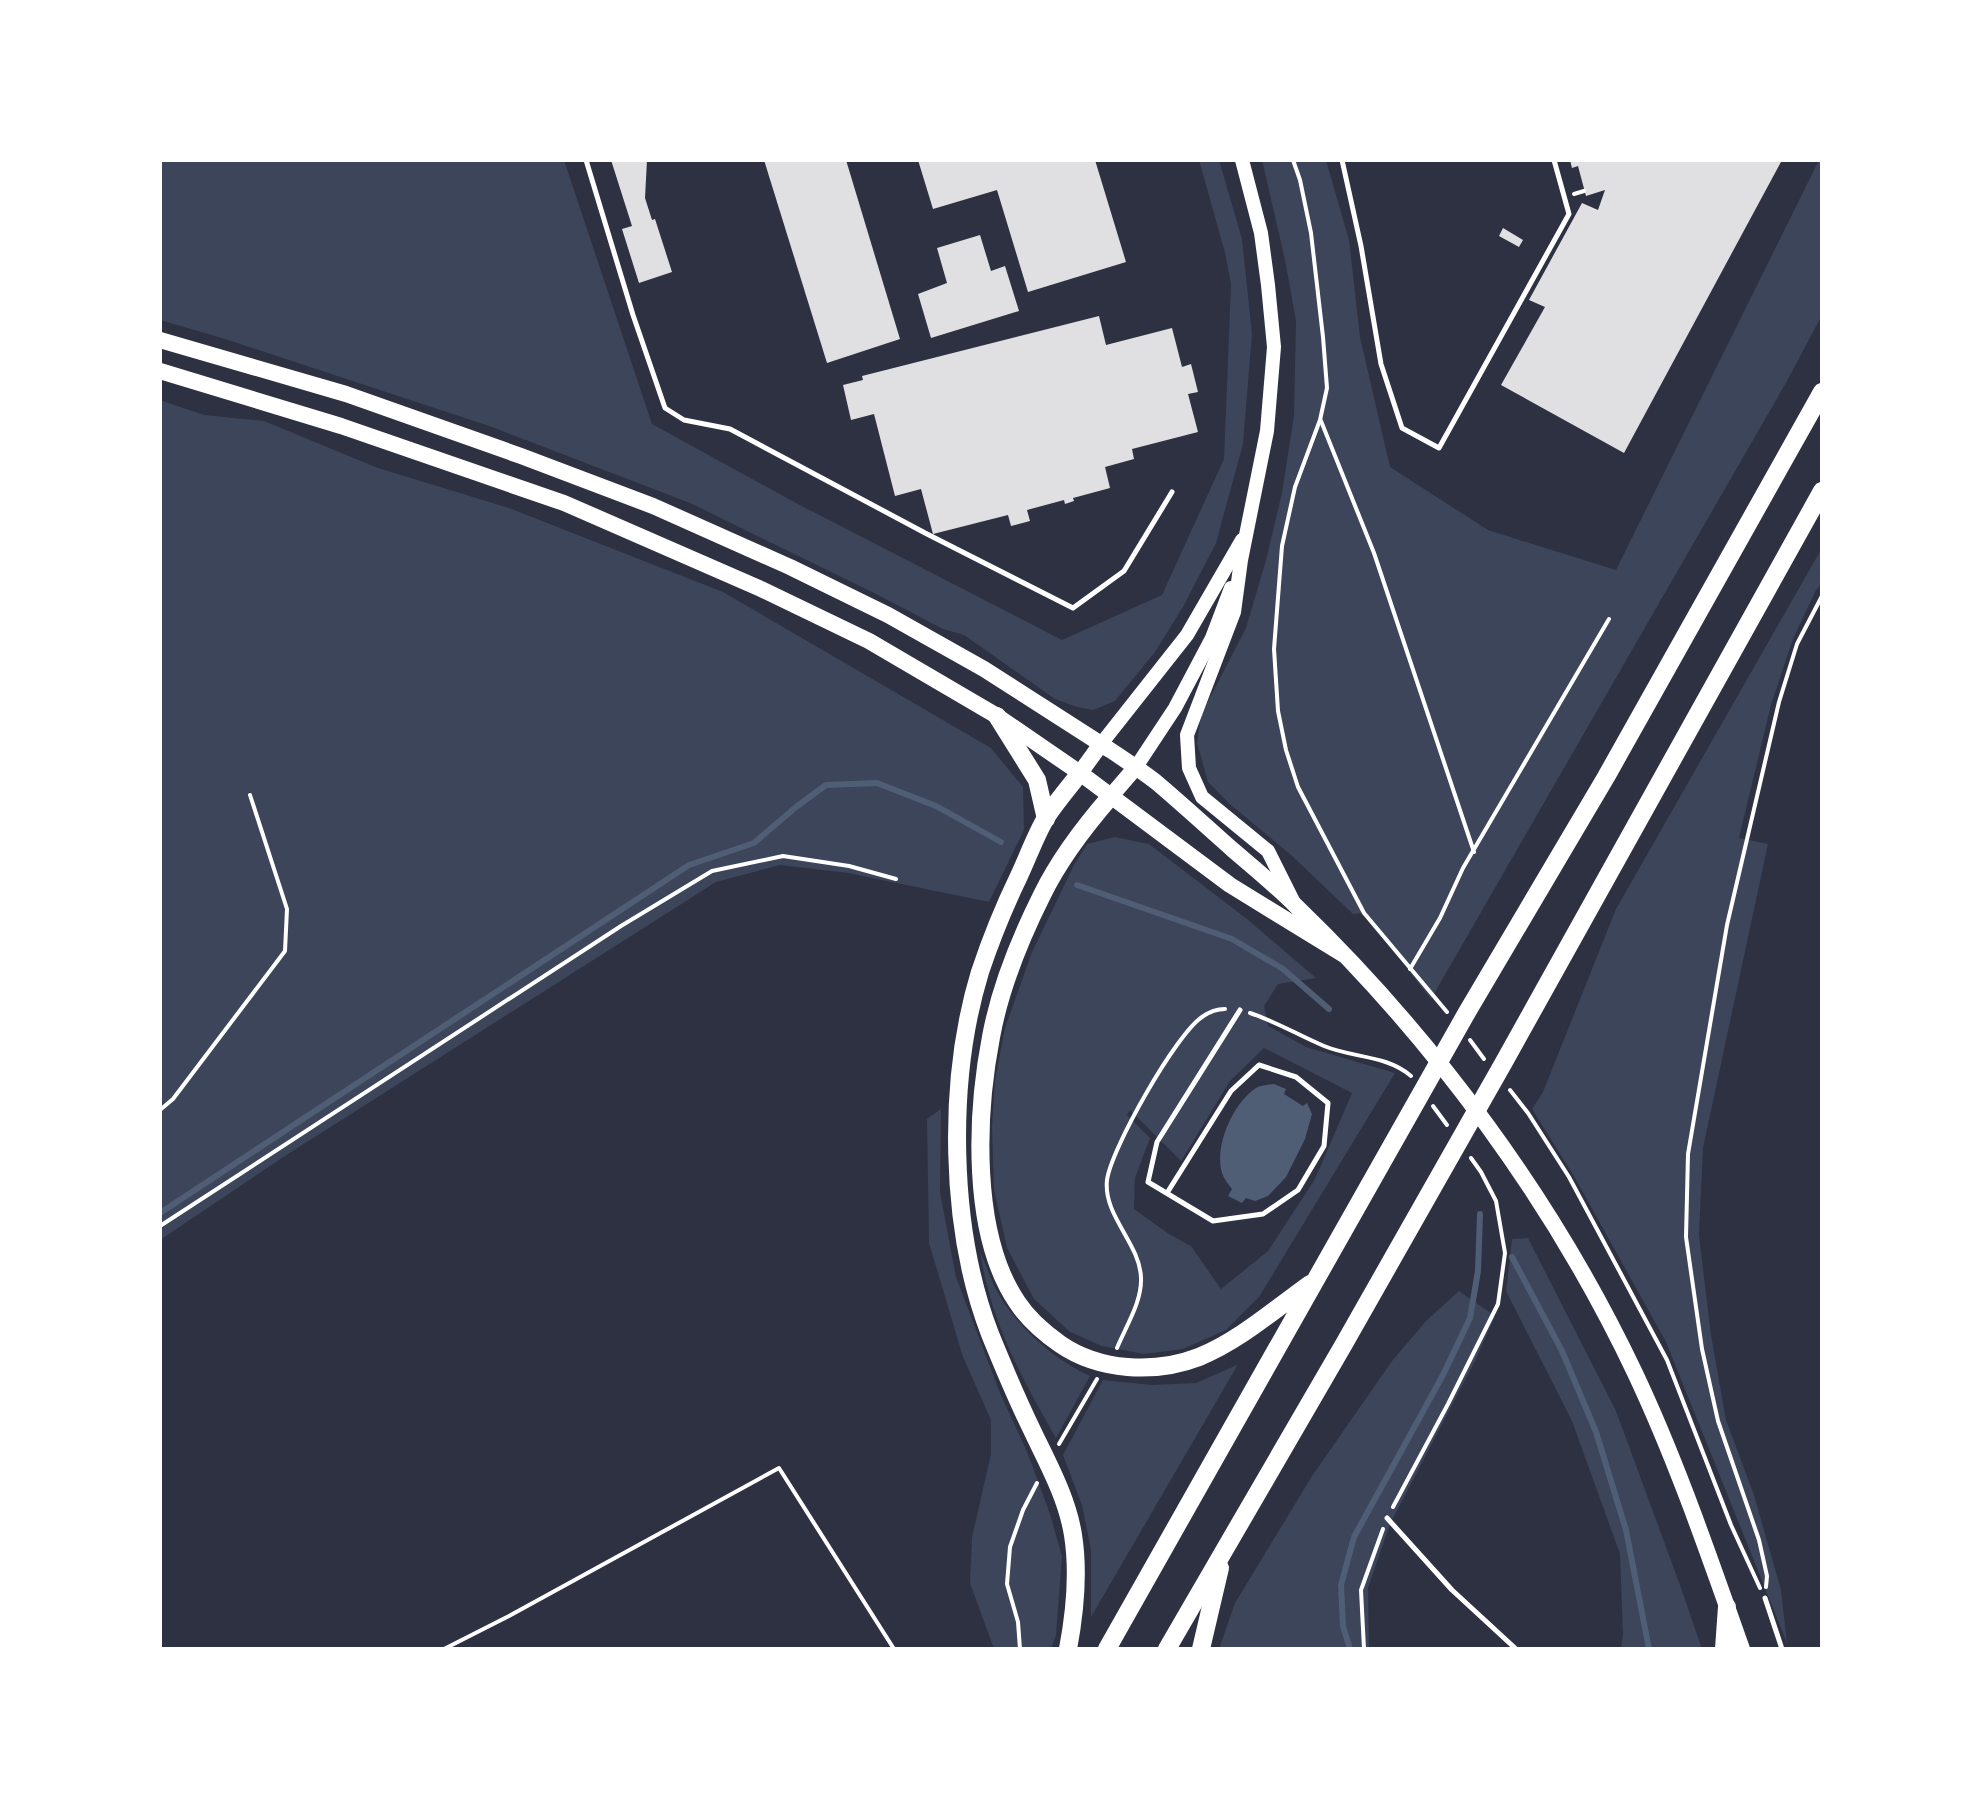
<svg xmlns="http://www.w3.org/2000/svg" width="1982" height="1809" font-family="Montserrat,sans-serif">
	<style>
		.green { fill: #3c4559; fill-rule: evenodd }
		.water { fill: #4f5d75 }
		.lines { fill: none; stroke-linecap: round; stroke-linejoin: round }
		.stream { stroke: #4f5d75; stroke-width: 6 }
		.building { fill: #e0e0e3 }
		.path { stroke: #fff; stroke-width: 4 }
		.service { stroke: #fff; stroke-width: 5 }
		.secondary { stroke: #fff; stroke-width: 14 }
		.primary { stroke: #fff; stroke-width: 16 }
		.trunk { stroke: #fff; stroke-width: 16 }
		.motorway { stroke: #fff; stroke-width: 18 }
	</style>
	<rect width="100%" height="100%" fill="#2d3142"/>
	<!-- green -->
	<g class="green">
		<polygon points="160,160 564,160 652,424 796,503 1062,640 1162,595 1224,459 1231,284 1225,253 1199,160 1219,160 1242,239 1252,334 1243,444 1216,543 1183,607 1155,652 1115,701 1093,710 1077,707 1055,699 964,635 943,629 874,593 690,503 492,427 225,339 160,320"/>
		<polygon points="1262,160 1326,160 1349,240 1360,337 1390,467 1488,530 1616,570 1819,160 1822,160 1822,315 1787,381 1431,999 1364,913 1353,914 1291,855 1231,805 1208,782 1197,743 1201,715 1246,628 1266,560 1282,493 1294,415 1296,321 1285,260"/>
		<polygon points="160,400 204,415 264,421 378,468 509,508 723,592 991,748 1023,787 1024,830 989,902 848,873 780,865 716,882 285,1156 160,1240"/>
		<polygon points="1822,548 1822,582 1815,592 1793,639 1771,705 1739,838 1768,844 1703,1148 1699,1235 1711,1335 1726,1420 1754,1495 1781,1590 1787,1643 1666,1342 1575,1178 1532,1109 1543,1092 1616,909"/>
		<path d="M1115 837 1149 844 1247 919 1316 978 1278 984 1264 1006 1268 1026 1306 1047 1395 1073 1259 1297 1226 1330 1183 1349 1144 1354 1102 1346 1070 1332 1034 1299 1007 1248 994 1190 992 1127 995 1080 1005 1028 1032 952 1074 865 1087 844ZM1264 1048 1352 1093 1315 1179 1268 1251 1221 1289 1191 1246 1169 1234 1134 1209 1135 1178 1150 1138 1127 1115 1130 1110 1181 1161 1230 1081Z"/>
		<polygon points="941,1109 940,1192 956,1277 1000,1393 1028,1454 1050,1514 1062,1556 1056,1635 1051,1649 994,1649 970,1583 972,1537 991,1454 991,1420 963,1357 929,1243 927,1119"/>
		<polygon points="1528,1238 1616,1411 1680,1585 1702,1649 1621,1649 1623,1634 1620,1554 1572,1421 1506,1291 1512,1239"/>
		<path d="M980 1252C987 1267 992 1284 1001 1298 1022 1331 1055 1360 1090 1376L1056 1438C1021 1377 991 1322 980 1252Z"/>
		<polygon points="1459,1291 1495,1316 1475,1361 1390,1524 1368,1588 1369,1649 1219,1649 1235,1603 1312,1476 1392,1361 1426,1321"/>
		<polygon points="1237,1365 1237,1366 1091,1617 1091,1550 1082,1505 1063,1455 1103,1380 1152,1385 1196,1383"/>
	</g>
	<!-- water -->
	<path class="water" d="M1274 1084 1286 1089 1284 1094 1303 1106 1307 1103 1312 1114 1305 1139 1286 1177 1268 1196 1255 1201 1246 1198 1242 1203 1228 1196 1232 1189C1228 1184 1224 1179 1222 1173 1214 1146 1233 1103 1256 1088 1261 1085 1268 1085 1274 1084Z"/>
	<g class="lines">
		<!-- stream -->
		<g class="stream">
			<polyline points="1077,885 1232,939 1283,969 1329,1009"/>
			<polyline points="160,1213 689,865 754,843 796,807 826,785 877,783 936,806 1001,842"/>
			<polyline points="1512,1257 1562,1351 1596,1432 1626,1530 1649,1649"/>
			<polyline points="1350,1649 1343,1626 1341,1585 1354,1537 1443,1375 1470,1318 1478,1271 1480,1214"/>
		</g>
	</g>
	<!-- building -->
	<g class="building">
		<polygon points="611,160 647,160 645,198 652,220 655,219 672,272 639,283 622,229 632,226"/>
		<polygon points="764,160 846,160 900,339 827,363"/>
		<polygon points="918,160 1095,160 1126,262 1028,292 997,190 933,209"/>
		<polygon points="1570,160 1782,160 1624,453 1501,385 1545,307 1529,300 1582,203 1598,210 1605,190 1586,196 1578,166 1572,168"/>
		<polygon points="1503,228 1523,240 1519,247 1499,236"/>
		<polygon points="980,235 991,271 1005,266 1019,311 931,338 918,294 947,283 937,248"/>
		<polygon points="1099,316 1106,345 1172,328 1182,367 1191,364 1198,392 1188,394 1198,432 1132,449 1134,459 1105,467 1110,488 1073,498 1074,501 1065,504 1064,500 1027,510 1030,521 1011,526 1008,515 933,534 921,489 895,496 874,414 851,420 843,385 863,380 862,376"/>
	</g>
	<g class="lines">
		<!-- path -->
		<g class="path">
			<polyline points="1293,160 1300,180 1311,233 1323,337 1327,388 1320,420 1295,487 1282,546 1274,649 1278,711 1286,750 1298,787 1364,913 1447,1012"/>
			<polyline points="1574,194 1584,191"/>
			<polyline points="1321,421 1374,553 1474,852"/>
			<polyline points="1410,969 1440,918 1463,868 1609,619"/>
			<path d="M1250 1013C1277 1022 1298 1035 1324 1046 1353 1058 1387 1055 1411 1076"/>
			<polyline points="1470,1040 1484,1059"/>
			<polyline points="1510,1090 1528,1113 1569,1177 1667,1360 1731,1525 1760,1588"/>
			<polyline points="1433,1106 1447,1125"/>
			<polyline points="160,1110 173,1099 285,951 287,909 250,795"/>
			<polyline points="160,1226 621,926 712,871 783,856 849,866 896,879"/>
			<path d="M1117 1348C1126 1326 1142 1302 1141 1278 1140 1243 1103 1216 1107 1180 1111 1149 1176 1034 1202 1017 1209 1012 1217 1009 1225 1009"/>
			<polyline points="1059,1444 1097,1379"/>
			<polyline points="1393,1507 1448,1404 1498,1304 1505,1253 1496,1201 1481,1172 1471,1158"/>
			<polyline points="1766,1587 1767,1576 1759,1540 1718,1421 1702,1349 1686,1237 1688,1154 1727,925 1779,702 1797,644 1822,596"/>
			<polyline points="444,1649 509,1616 779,1468 894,1649"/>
			<polyline points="1020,1649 1018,1622 1007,1584 1010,1547 1023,1510 1037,1483"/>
			<polyline points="1364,1649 1361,1590 1383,1529"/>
		</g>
		<!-- service -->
		<g class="service">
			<polyline points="586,160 633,315 665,408 684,420 730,429 927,534 1073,608 1124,571 1172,492"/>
			<polyline points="1342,160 1361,246 1381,364 1402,428 1439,448 1569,214 1554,160"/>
			<polyline points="1167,1193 1231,1091 1259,1065 1296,1077 1328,1103 1324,1146 1298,1190 1263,1214 1213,1221 1148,1182 1157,1142 1240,1010"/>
			<polyline points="1387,1518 1452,1590 1516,1649"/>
			<polyline points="1765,1598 1782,1649"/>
		</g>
		<!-- secondary -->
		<g class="secondary">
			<polyline points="1242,160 1261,233 1268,285 1274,347 1267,431 1241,560 1234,612 1187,735 1189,768 1202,797 1268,851 1293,901"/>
			<polyline points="1101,744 1187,635 1242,540"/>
			<polyline points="1136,767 1175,708 1212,638 1231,588"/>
		</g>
		<!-- primary -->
		<g class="primary">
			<polyline points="1111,796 1136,767"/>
			<path d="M1344 955 1230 885 1080 773 1101 744C1119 756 1138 768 1156 782 1182 804 1207 827 1233 850 1254 868 1276 886 1296 906 1434 1039 1553 1200 1635 1373 1677 1462 1709 1556 1742 1649"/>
		</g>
		<!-- trunk -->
		<g class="trunk">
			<polyline points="160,340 346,394 521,456 653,506 790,567 888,615 984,669 1101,744"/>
			<polyline points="160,371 341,426 564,503 761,589 869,641 997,716 1080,773"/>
		</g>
		<!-- motorway -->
		<g class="motorway">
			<polyline points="997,716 1037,780 1046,819"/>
			<path d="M1111 796C1084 827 1060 858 1042 895 1020 939 1000 988 991 1037 976 1115 971 1234 1017 1302 1028 1319 1043 1332 1060 1344 1099 1371 1155 1374 1199 1357 1239 1341 1275 1309 1310 1284"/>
			<path d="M1068 1649C1075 1612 1079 1573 1073 1535 1067 1497 1047 1462 1031 1428 1016 1397 1003 1366 990 1334 949 1228 947 1080 980 972 991 939 1004 907 1019 876 1028 857 1036 834 1047 816 1057 801 1069 787 1080 773"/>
			<polyline points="1107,1649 1466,1014 1606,777 1822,392"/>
			<polyline points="1167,1649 1344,1344 1504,1062 1822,491"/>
			<polyline points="1201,1649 1220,1568"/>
			<polyline points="1724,1649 1727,1607"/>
		</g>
	</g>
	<!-- border -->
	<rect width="1982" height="1809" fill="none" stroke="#ffffff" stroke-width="324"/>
</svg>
